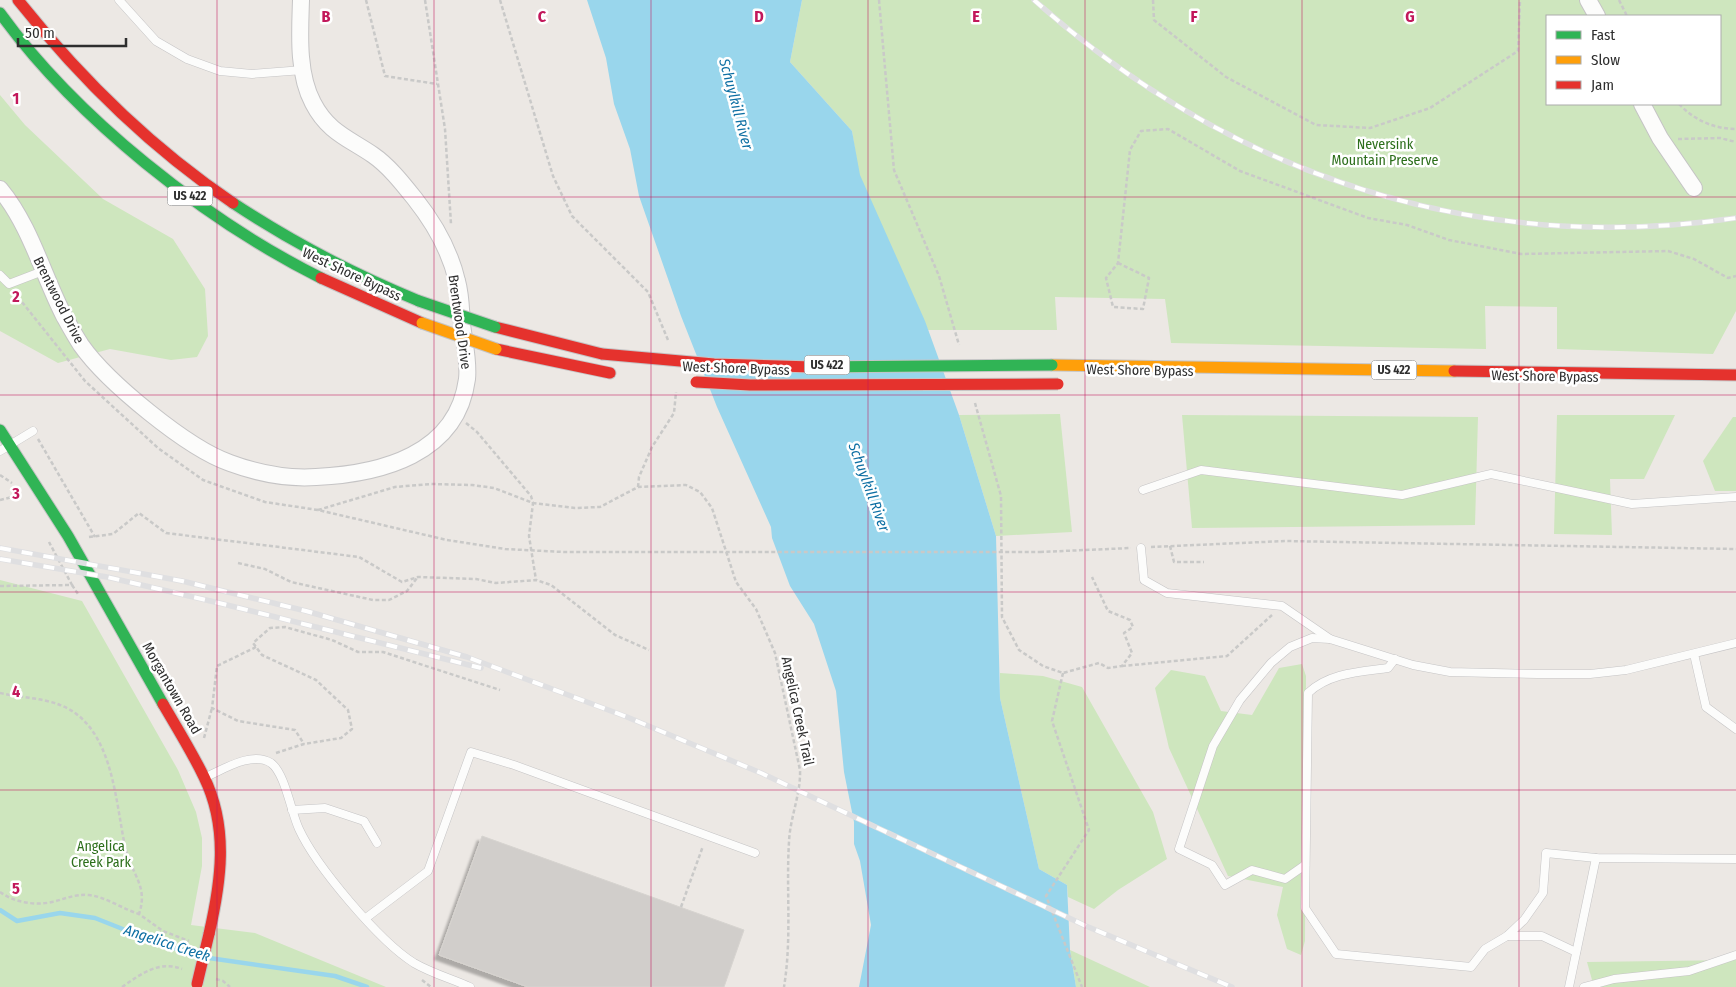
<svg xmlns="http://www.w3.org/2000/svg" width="1736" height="987" font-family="'Fira Sans Condensed',sans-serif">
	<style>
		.green { fill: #cee6be; fill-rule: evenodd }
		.water { fill: #99d6ec }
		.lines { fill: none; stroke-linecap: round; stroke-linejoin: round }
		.stream { stroke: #99d6ec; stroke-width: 4.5 }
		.building { fill: #d1cecb; stroke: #d7d4d0; filter: url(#shadow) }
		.lane-casing { stroke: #c5c4c5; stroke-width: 9 }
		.street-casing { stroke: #c5c4c5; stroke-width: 18 }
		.fast-casing { stroke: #c5c4c5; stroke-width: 13 }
		.slow-casing { stroke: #c5c4c5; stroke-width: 13 }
		.jam-casing { stroke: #c5c4c5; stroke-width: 13 }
		.path { stroke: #c9c9c8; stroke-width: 2.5; stroke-dasharray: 4 2.5; stroke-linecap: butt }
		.lane { stroke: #fcfcfb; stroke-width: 8 }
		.street { stroke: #fcfcfb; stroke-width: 16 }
		.fast { stroke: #30b455; stroke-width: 11 }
		.slow { stroke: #ff9f0a; stroke-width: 11 }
		.jam { stroke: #e5322d; stroke-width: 11 }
		.rail-casing { stroke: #dfdfe1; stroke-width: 5.5 }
		.rail { stroke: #fff; stroke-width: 4; stroke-dasharray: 11; stroke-linecap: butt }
		.fast-bridge-casing { stroke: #c5c4c5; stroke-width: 13; stroke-linecap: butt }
		.slow-bridge-casing { stroke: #c5c4c5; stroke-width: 13; stroke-linecap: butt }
		.jam-bridge-casing { stroke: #c5c4c5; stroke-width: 13; stroke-linecap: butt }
		.path-bridge { stroke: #c9c9c8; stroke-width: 2.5; stroke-dasharray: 4 2.5; stroke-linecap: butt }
		.fast-bridge { stroke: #30b455; stroke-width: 11 }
		.slow-bridge { stroke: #ff9f0a; stroke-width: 11 }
		.jam-bridge { stroke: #e5322d; stroke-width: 11 }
		.grid { fill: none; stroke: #c2185b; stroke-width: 1; stroke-opacity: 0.55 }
		.labels { text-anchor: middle; stroke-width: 5; stroke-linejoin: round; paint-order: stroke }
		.shield { fill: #fff; stroke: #6d6d6d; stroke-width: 1 }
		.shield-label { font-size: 12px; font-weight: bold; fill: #2e2e2e }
		.park-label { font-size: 14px; fill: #2c6e1b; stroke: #fff }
		.street-label { font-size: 14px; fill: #2e2e2e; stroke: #fff }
		.water-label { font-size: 15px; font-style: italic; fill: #0d6fa3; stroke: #fff }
		.grid-label { font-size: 16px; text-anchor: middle; font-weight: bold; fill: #c2185b; stroke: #fff; stroke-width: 5; stroke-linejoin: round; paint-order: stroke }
	</style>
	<defs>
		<filter id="shadow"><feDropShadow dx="-4.5" dy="4.5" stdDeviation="1" flood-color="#0004"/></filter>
	</defs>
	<rect width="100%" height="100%" fill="#ece8e4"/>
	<!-- green -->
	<g class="green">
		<path d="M802 0H1736V311L1713 354 1557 349V307L1485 306 1486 349 1171 343 1165 299 1055 297 1057 330H928L859 175 852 131 790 62ZM1547 16H1720V104H1547Z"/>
		<polygon points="0,95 25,125 103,199 173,239 205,289 208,336 197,357 171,360 110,349 58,363 0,331"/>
		<polygon points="1060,414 1072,532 996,536 959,415"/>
		<polygon points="1182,415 1478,417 1475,525 1192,528"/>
		<polygon points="1557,415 1675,415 1644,479 1610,479 1612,535 1554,534"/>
		<polygon points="1733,417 1736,417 1736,491 1715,491 1703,461"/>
		<polygon points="0,580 82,601 178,770 196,812 202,838 202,866 191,925 255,933 386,987 0,987"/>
		<polygon points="1302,664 1306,676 1305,941 1301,955 1287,949 1277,915 1283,887 1228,876 1169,748 1155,688 1171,670 1205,676 1221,711 1252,715 1279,668"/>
		<polygon points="1000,673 1043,676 1082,687 1153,812 1167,859 1118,890 1094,909 1068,897 1067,885 1039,869 1000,698"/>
		<polygon points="1070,950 1150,987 1076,987"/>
		<polygon points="1736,960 1736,987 1594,987 1587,962"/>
	</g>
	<!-- water -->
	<polygon class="water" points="587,0 802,0 790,62 852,131 860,175 925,321 959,415 996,536 1000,698 1039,869 1067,885 1070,950 1076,987 859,987 871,925 860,861 854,844 854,822 844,772 836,691 814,624 790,586 772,538 771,527 717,407 681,316 639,196 630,149 614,104 606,58"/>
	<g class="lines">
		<!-- stream -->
		<g class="stream">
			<polyline points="0,910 17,921 60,913 95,918 163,945 197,954"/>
			<polyline points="209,958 335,976 367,987"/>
		</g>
	</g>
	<!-- building -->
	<polygon class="building" points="482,836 744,930 724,987 528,987 439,955"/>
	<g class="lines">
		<defs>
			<g id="lane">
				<polyline points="119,0 156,41 187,59 220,71 252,74 303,70"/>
				<polyline points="0,275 9,284 43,271"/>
				<polyline points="0,451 33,431"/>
				<polyline points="1143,490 1201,470 1402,495 1491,474 1632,504 1736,497"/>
				<polyline points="1141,548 1144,580 1167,593 1282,606 1330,639"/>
				<polyline points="1694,654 1706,707 1736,729"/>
				<path d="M1395 659 1388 668C1359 672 1329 673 1308 693L1305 908 1336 954 1471 967 1485 949 1507 936 1524 920 1543 893 1546 853 1596 858 1736 859"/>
				<path d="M206 777C224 769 252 751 271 763 285 773 291 812 299 829 316 866 379 941 414 963 431 973 452 979 470 987"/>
				<polyline points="292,810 325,808 364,821 377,843"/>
				<polyline points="1305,865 1285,879 1252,870 1225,885 1212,865 1179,849 1213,746 1240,700 1271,663 1290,647 1312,638 1330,639 1413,665 1450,672 1538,674 1590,674 1626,670 1736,643"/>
				<polyline points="366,918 428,871 471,752 514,765 755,853"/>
				<polyline points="1507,936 1542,936 1576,952"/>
				<polyline points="1569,987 1596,858"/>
				<polyline points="1584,987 1614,979 1689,971 1736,955"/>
			</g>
			<g id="street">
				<polyline points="1588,0 1597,16"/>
				<polyline points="1642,104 1660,138 1694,188"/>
				<path d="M0 189C30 225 43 275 64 316 69 325 75 336 81 345 107 382 187 448 230 463 257 473 287 479 316 477 380 474 457 455 467 379 469 362 464 341 462 324 461 310 461 295 457 281 450 251 434 223 415 199 403 184 389 166 373 155 348 138 328 132 313 103 297 73 300 32 301 0"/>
			</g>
			<g id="fast">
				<path d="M0 13C76 118 205 220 321 278"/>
				<path d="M233 203C292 242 353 274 419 301"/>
				<polyline points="0,430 68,536 163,704"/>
			</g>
			<polyline id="slow" points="1052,365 1454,371"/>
			<g id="jam">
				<path d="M18 0C80 78 150 147 233 203"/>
				<polyline points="321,278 422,323"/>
				<polyline points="495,327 602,354"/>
				<polyline points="496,349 610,373"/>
				<polyline points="1454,371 1736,375"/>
				<path d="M163 704C177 728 192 752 204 777 229 828 221 882 209 934"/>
			</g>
		</defs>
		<!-- lane casing -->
		<use href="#lane" class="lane-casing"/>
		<!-- street casing -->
		<use href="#street" class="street-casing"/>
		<!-- fast casing -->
		<use href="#fast" class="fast-casing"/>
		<!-- slow casing -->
		<use href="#slow" class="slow-casing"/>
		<!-- jam casing -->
		<use href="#jam" class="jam-casing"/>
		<!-- path -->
		<g class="path">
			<polyline points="366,0 385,76 437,84"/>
			<polyline points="425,0 445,129 451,224"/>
			<polyline points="500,0 553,176 572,216 648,292 668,340"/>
			<polyline points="879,0 894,170 939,276 959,345"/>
			<polyline points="1153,0 1154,20 1226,77 1316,125 1370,128 1430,108 1518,51 1520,0"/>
			<polyline points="1619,0 1627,16"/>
			<path d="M1679 104C1694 120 1714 129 1736 129"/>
			<polyline points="1678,139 1720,138 1736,142"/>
			<polyline points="1118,263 1149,278 1143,309 1113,307 1106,278 1118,263 1130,150 1141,131 1168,129 1240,171 1368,218 1407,225 1449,240 1521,254 1668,251 1694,259 1728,278 1736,276"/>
			<polyline points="14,292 85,381 158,448 203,480 265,502 318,510 447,540"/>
			<polyline points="975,403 1001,496 1002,617 1019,650 1043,666 1063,673 1099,663 1108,668 1122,666 1132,653 1124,633 1133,627 1130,620 1108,611 1092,577"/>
			<polyline points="466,423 477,432 531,496 533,503 529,536 536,580"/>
			<polyline points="38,439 95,537"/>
			<polyline points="0,475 12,483"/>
			<polyline points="638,487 639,477 652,447 674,413 676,392"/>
			<polyline points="0,500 20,495"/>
			<path d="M318 510 395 487 431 484 472 485 494 488 533 503 575 508 600 507 638 487 686 485 700 492 712 508 736 582 756 609 775 653 800 770C801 794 790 817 789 842 786 890 792 938 784 987"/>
			<polyline points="89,537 113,534 139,513 166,533 359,557 402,582 418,577 476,579 496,583 536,580 551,585 615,635 649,650"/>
			<polyline points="1170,546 1174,562 1204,562"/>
			<polyline points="1151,547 1285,541 1736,549"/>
			<polyline points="1040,552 1131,548"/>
			<polyline points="238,563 265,569 291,582 373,600 389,600 407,591 417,578"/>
			<polyline points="72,585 78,594"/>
			<polyline points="0,586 72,585 49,542"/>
			<polyline points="256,647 217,666 212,708 238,721 295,730 304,744"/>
			<polyline points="1122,666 1227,656 1272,615"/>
			<polyline points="1063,673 1052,721 1089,830 1046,896 1082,987"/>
			<path d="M0 693C18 697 43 698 60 705 113 725 115 800 125 846 130 873 149 885 139 914L163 931 189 941"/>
			<polyline points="204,738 212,708"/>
			<polyline points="276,753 304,744 341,738 352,729 348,710 316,680 262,655 253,643 270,628 285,627 332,640 358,652 383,652 500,690"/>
			<path d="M0 892C14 902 34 906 52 902 65 899 74 894 89 895 106 897 123 909 139 914"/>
			<polyline points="681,907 703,846"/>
			<polyline points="216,979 223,981 230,987"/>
			<polyline points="422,980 431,987"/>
			<path d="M122 987C141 974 159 960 182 969"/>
		</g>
		<!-- lane -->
		<use href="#lane" class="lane"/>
		<!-- street -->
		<use href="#street" class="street"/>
		<!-- fast -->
		<use href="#fast" class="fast"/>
		<!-- slow -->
		<use href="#slow" class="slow"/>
		<!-- jam -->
		<use href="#jam" class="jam"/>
		<defs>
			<g id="rail">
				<path d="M1034 0C1231 175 1474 256 1736 218"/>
				<polyline points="0,548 182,581 306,611 467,657 627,717 761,773 1086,926 1232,987"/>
				<polyline points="0,559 107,577 219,603 481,668"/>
			</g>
		</defs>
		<!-- rail casing -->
		<use href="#rail" class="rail-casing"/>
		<!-- rail -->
		<use href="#rail" class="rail"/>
		<defs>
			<g id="fast-bridge">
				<polyline points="419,301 495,327"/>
				<polyline points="812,367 1052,365"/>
			</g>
			<polyline id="slow-bridge" points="422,323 496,349"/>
			<g id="jam-bridge">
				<polyline points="602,354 714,364 812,367"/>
				<polyline points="696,382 750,385 1058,384"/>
				<polyline points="197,984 209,934"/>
			</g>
		</defs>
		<!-- fast-bridge casing -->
		<use href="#fast-bridge" class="fast-bridge-casing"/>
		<!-- slow-bridge casing -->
		<use href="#slow-bridge" class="slow-bridge-casing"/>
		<!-- jam-bridge casing -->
		<use href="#jam-bridge" class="jam-bridge-casing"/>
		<!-- path-bridge -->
		<polyline class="path-bridge" points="447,540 505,549 564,552 1040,552"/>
		<!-- fast-bridge -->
		<use href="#fast-bridge" class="fast-bridge"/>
		<!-- slow-bridge -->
		<use href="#slow-bridge" class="slow-bridge"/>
		<!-- jam-bridge -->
		<use href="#jam-bridge" class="jam-bridge"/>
	</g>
	<!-- grid -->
	<path class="grid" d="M217 0V987M434 0V987M651 0V987M868 0V987M1085 0V987M1302 0V987M1519 0V987M0 197H1736M0 395H1736M0 592H1736M0 790H1736"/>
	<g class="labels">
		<!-- shield labels -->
		<g class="shield">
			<rect x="167.5" y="186.5" width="45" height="19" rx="4"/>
			<rect x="804.5" y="355.5" width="45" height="19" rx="4"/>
			<rect x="1371.5" y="360.5" width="45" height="19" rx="4"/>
		</g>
		<g class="shield-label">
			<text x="190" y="200">US 422</text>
			<text x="827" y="369">US 422</text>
			<text x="1394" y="374">US 422</text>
		</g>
		<!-- park labels -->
		<g class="park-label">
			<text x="1385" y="149">Neversink<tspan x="1385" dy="16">Mountain Preserve</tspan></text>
			<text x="101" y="851">Angelica<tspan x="101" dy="16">Creek Park</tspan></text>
		</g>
		<!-- street labels -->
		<g class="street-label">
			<text transform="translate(352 274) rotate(25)" y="5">West Shore Bypass</text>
			<text transform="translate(59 300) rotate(63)" y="5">Brentwood Drive</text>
			<text transform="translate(460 322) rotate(82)" y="5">Brentwood Drive</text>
			<text transform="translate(736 368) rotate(2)" y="5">West Shore Bypass</text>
			<text transform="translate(1140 370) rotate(1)" y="5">West Shore Bypass</text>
			<text transform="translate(1545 376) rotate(1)" y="5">West Shore Bypass</text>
			<text transform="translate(172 688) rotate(60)" y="5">Morgantown Road</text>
			<text transform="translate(798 711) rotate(78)" y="5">Angelica Creek Trail</text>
		</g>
		<!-- water labels -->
		<g class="water-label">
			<text transform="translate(736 104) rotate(75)" y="5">Schuylkill River</text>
			<text transform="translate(869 487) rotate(70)" y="5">Schuylkill River</text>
			<text transform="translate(167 943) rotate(18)" y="5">Angelica Creek</text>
		</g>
	</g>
	<g class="grid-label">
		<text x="326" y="22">B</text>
		<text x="542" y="22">C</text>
		<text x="759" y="22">D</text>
		<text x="976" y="22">E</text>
		<text x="1194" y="22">F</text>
		<text x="1410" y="22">G</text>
		<text x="16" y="104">1</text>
		<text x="16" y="302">2</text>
		<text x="16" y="499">3</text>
		<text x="16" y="697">4</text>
		<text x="16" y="894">5</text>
	</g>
	<!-- legend -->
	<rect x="1546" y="15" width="175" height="90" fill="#ffffff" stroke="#ababab"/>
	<rect x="1556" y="31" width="25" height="8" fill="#30b455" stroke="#ababab"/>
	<text x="1591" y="40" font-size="15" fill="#2e2e2e">Fast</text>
	<rect x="1556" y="56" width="25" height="8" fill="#ff9f0a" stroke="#ababab"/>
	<text x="1591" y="65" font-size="15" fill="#2e2e2e">Slow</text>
	<rect x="1556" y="81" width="25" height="8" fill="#e5322d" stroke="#ababab"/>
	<text x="1591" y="90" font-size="15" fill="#2e2e2e">Jam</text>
	<!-- scale -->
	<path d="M18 38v8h108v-8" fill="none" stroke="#2e2e2e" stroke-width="2.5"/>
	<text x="25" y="38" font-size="15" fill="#2e2e2e" stroke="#ffffff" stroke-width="4" paint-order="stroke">50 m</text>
</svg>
